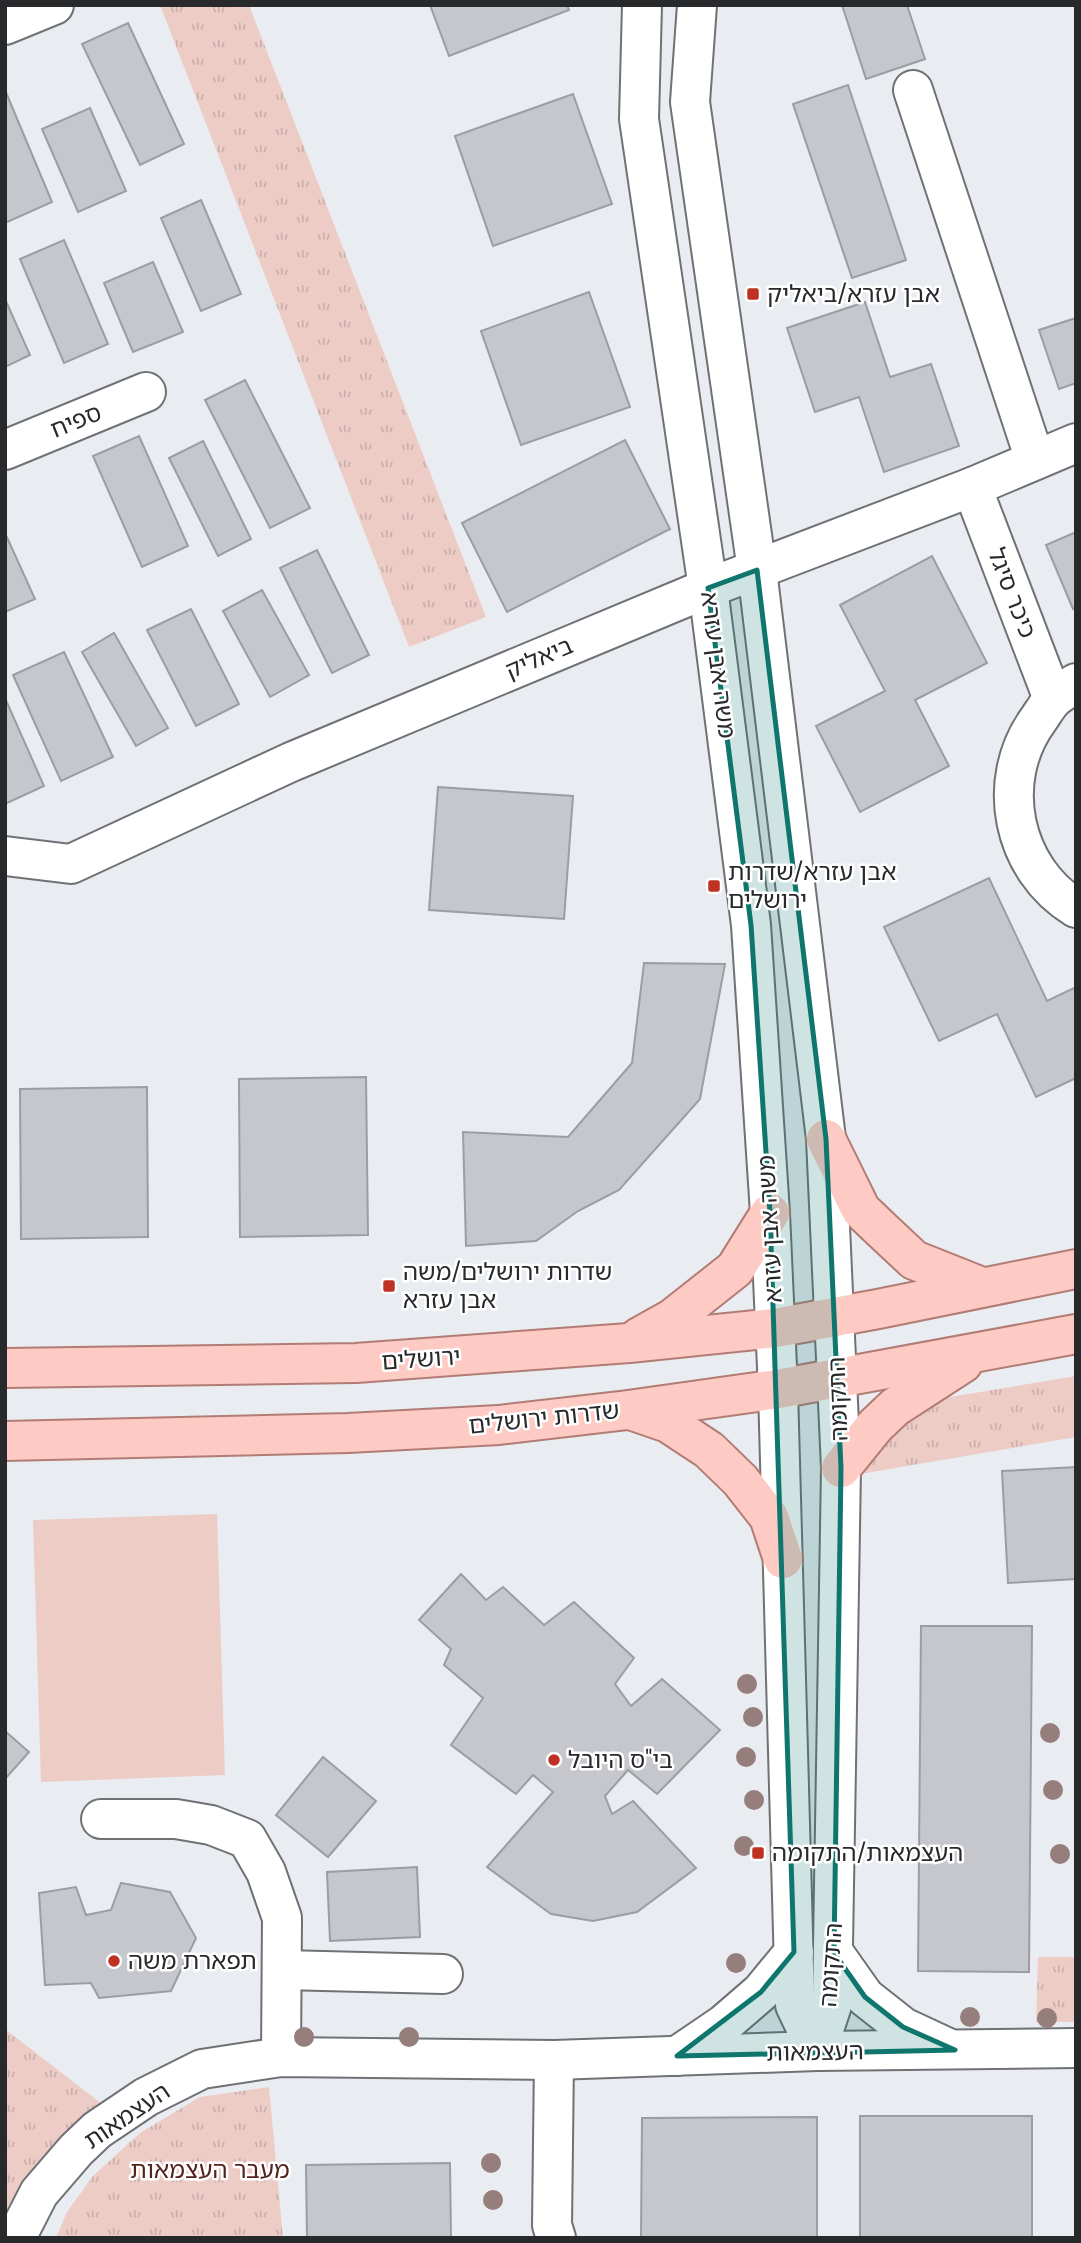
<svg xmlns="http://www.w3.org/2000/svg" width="1081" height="2243" font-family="'DM Sans','Noto Sans Hebrew',sans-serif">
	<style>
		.grass { fill: #edccc6 }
		.park { fill: url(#park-tufts) }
		.building { fill: #c5c7cc; stroke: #9b9da2; stroke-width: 2 }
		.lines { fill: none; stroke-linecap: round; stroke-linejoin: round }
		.minor-casing { stroke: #6f7175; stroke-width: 42 }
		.major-casing { stroke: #b27c74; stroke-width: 42 }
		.minor { stroke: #fff; stroke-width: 38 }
		.major { stroke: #fdcbc4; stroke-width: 38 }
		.tree { fill: #967e7c }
		.marked { fill: #0f766e; fill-opacity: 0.2; stroke: #0f766e; stroke-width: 5; stroke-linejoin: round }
		.poi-dot { fill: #be3123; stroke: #fff; stroke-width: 2.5 }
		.labels { text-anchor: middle; stroke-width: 5; stroke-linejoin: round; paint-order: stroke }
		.poi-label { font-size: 24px; fill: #28292b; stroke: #fff; text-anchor: start }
		.street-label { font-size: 24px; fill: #28292b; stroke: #fff }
		.park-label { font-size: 24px; fill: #52241d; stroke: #fff }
	</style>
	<defs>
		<pattern id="park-tufts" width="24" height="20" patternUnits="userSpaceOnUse" patternTransform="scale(1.75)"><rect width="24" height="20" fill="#edccc6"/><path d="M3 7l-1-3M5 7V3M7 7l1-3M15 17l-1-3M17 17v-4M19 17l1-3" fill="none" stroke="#cbafaa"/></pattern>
	</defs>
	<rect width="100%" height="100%" fill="#e9ecf0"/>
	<!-- grass -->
	<polygon class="grass" points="217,1514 225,1775 41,1782 33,1520"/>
	<!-- park -->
	<g class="park">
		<polygon points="160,5 249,5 486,617 409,647"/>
		<polygon points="1076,1376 1076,1437 860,1474 895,1426 938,1399"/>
		<polygon points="1038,1957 1076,1957 1076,2022 1036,2022"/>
		<polygon points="5,2029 107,2108 5,2229"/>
		<polygon points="269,2087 283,2238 56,2238 67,2212 93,2176 140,2133 200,2097"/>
	</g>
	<!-- building -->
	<g class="building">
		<polygon points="430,5 567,5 569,10 449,56"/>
		<polygon points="842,5 907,5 925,59 866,79"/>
		<polygon points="128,23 184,144 140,165 82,44"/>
		<polygon points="848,85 906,260 852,278 793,104"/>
		<polygon points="5,90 52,202 5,223"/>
		<polygon points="573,94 612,204 493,246 455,136"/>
		<polygon points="90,108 126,191 78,212 42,129"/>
		<polygon points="201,200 241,294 201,311 161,218"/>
		<polygon points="64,240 108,344 64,363 20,259"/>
		<polygon points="153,262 183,332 133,352 104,283"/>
		<polygon points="589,292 630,407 521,445 481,331"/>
		<polygon points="5,299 30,355 5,367"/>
		<polygon points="865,302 890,377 931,364 959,446 884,472 859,397 815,412 787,328"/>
		<polygon points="1076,318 1076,383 1059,389 1039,330"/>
		<polygon points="245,380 310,508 270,528 205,400"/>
		<polygon points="139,436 188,546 142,567 93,456"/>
		<polygon points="625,440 670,529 507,612 462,523"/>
		<polygon points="203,441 251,539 218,556 169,458"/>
		<polygon points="1076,532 1076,608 1073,609 1046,545"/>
		<polygon points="5,533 35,599 5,612"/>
		<polygon points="317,550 369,655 332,673 280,568"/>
		<polygon points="932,556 987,663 915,700 949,766 860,812 816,726 885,691 840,605"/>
		<polygon points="262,590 309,675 270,697 223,611"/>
		<polygon points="191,609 239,704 196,726 147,630"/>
		<polygon points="114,633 168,728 136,746 82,652"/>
		<polygon points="64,652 113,757 61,781 13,675"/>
		<polygon points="5,698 44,786 5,804"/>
		<polygon points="438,787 573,796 564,919 429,910"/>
		<polygon points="989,878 1047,1001 1076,987 1076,1078 1036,1097 997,1014 939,1041 884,927"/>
		<polygon points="644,963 725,964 700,1099 619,1190 578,1211 536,1241 466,1246 463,1132 568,1137 632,1063"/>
		<polygon points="366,1077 368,1235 240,1237 239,1079"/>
		<polygon points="147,1087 148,1237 21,1239 20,1089"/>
		<polygon points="1076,1467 1076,1579 1008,1583 1002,1471"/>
		<polygon points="461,1574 486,1600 503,1587 544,1625 574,1602 634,1658 615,1684 631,1706 662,1679 720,1730 657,1794 628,1770 605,1796 612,1814 633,1801 696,1868 637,1912 593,1921 551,1914 487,1867 553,1792 533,1775 516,1794 451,1745 483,1698 444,1665 451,1649 419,1620"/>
		<polygon points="921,1626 1032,1626 1029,1972 918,1971"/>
		<polygon points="5,1731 29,1752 5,1779"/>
		<polygon points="323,1757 376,1801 328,1857 276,1815"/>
		<polygon points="417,1867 420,1937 330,1941 327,1872"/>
		<polygon points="121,1883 170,1892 196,1938 171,1991 99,1998 91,1983 45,1985 39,1893 76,1887 86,1915 111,1910"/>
		<rect x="860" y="2116" width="172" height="122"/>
		<polygon points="817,2117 817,2238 641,2238 642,2118"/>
		<polygon points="450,2163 451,2238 307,2238 306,2165"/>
	</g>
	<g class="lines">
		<defs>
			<g id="minor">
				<polyline points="642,5 639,119 708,588 751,925 770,1213 778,1389 795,2005 817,2051"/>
				<polyline points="697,5 690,102 757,570 826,1139 841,1468 832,2005 817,2051"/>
				<polyline points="5,25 54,5"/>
				<polyline points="913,90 1035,460"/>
				<polyline points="5,450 146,392"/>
				<polyline points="972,487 1053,699"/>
				<path d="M1076 683C1069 688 1060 693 1054 698 1048 704 1043 713 1038 720 994 781 1012 869 1076 908"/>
				<polyline points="5,856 71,864 291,762 708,588 972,487 1076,443"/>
				<polyline points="101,1819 176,1819 211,1825 247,1839 266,1872 282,1918 281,2057"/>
				<polyline points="834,1953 865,1997 903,2027 946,2047"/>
				<polyline points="283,1970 443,1974"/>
				<polyline points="677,2056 724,2024 761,1992 794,1952"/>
				<polyline points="554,2060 552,2225 556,2238"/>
				<polyline points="16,2238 39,2193 76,2150 97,2130 146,2097 202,2069 281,2057 554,2060 817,2051 1076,2048"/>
			</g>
			<g id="major">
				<polyline points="826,1139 861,1210 883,1231 914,1260 982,1287"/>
				<polyline points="639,1337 673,1318 735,1269 770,1213"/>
				<polyline points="5,1368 356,1363 629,1343 775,1328 878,1309 1076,1269"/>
				<polyline points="630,1410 668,1423 709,1450 740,1480 769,1517 783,1559"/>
				<polyline points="5,1441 348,1433 499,1425 628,1410 778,1389 1076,1334"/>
				<polyline points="841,1468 875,1426 895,1407 963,1363"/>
			</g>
		</defs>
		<!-- minor casing -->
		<use href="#minor" class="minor-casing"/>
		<!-- major casing -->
		<use href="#major" class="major-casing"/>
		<!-- minor -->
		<use href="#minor" class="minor"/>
		<!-- major -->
		<use href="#major" class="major"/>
	</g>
	<!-- trees -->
	<g class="tree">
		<circle cx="747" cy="1684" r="10"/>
		<circle cx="753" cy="1717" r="10"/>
		<circle cx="1050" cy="1733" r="10"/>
		<circle cx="746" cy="1757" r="10"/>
		<circle cx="1053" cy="1790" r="10"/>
		<circle cx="754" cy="1800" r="10"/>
		<circle cx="744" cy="1846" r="10"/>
		<circle cx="1060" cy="1854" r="10"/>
		<circle cx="736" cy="1963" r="10"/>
		<circle cx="970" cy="2017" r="10"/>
		<circle cx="1047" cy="2018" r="10"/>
		<circle cx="304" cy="2037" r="10"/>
		<circle cx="409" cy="2037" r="10"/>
		<circle cx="491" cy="2163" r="10"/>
		<circle cx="493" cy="2200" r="10"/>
	</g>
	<!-- marked area -->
	<path class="marked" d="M757 570 826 1139 841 1468 834 1953 865 1997 903 2027 955 2050 677 2056 761 1992 794 1952 770 1213 751 925 708 588Z"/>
	<!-- markers -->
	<g class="poi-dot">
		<rect x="746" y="287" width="14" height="14" rx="3.5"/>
		<rect x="707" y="879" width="14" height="14" rx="3.5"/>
		<rect x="382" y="1279" width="14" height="14" rx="3.5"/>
		<circle cx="554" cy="1760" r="7"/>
		<rect x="751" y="1846" width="14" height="14" rx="3.5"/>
		<circle cx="114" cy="1961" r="7"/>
	</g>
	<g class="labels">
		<!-- poi labels -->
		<g class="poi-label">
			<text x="767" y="302">אבן עזרא/ביאליק</text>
			<text x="728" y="880">אבן עזרא/שדרות<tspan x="728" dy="28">ירושלים</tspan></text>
			<text x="403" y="1280">שדרות ירושלים/משה<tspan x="403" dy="28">אבן עזרא</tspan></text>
			<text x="568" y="1768">בי"ס היובל</text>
			<text x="772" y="1861">העצמאות/התקומה</text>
			<text x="128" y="1969">תפארת משה</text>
		</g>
		<!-- street labels -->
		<g class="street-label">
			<text transform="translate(76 421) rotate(-22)" y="8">ספיח</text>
			<text transform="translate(1012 593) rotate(69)" y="8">כיכר סיגל</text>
			<text transform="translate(539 658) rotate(-23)" y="8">ביאליק</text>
			<text transform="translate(718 665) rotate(83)" y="8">משה אבן עזרא</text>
			<text transform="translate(770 1229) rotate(-93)" y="8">משה אבן עזרא</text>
			<text transform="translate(421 1359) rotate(-4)" y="8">ירושלים</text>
			<text transform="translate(838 1399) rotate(-92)" y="8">התקומה</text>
			<text transform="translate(544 1418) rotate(-6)" y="8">שדרות ירושלים</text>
			<text transform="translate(831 1965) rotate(-86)" y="8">התקומה</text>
			<text transform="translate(815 2052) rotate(-1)" y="8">העצמאות</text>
			<text transform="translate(127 2116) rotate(-34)" y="8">העצמאות</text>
		</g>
		<!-- park labels -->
		<g class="park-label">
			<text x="210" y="2178">מעבר העצמאות</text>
		</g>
	</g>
	<!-- border -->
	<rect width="1081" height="2243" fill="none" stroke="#28292b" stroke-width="14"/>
</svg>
